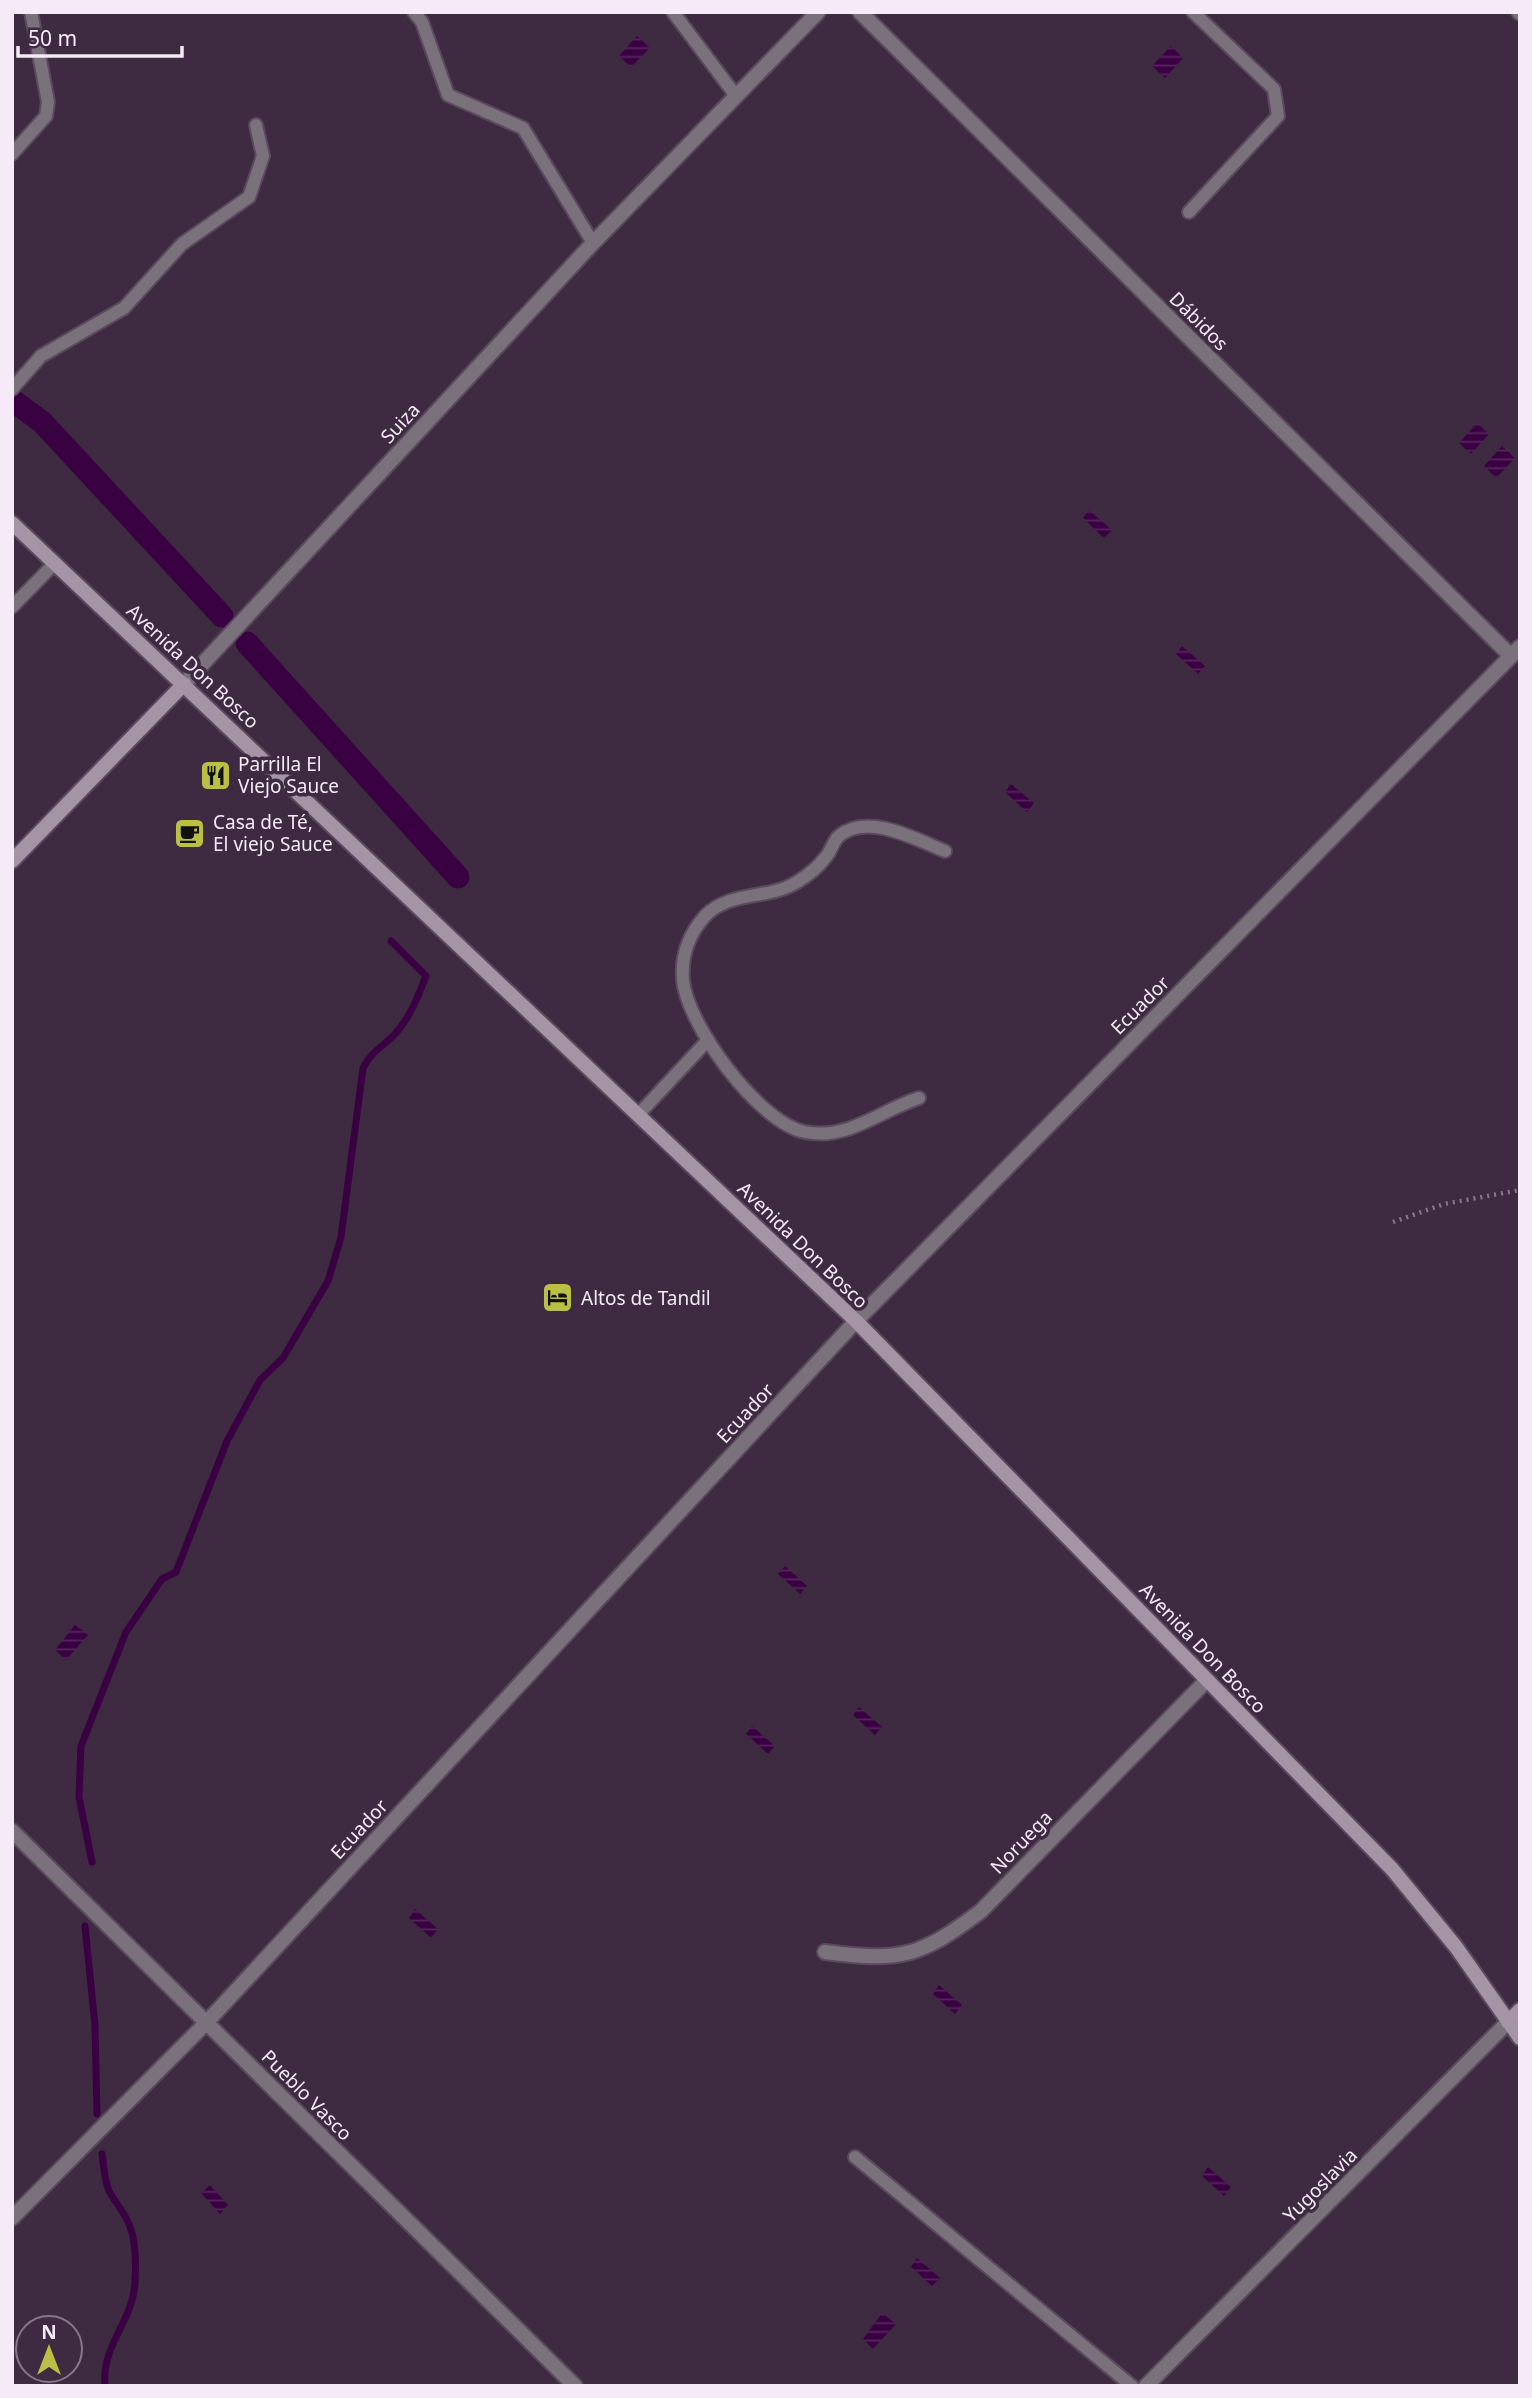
<svg xmlns="http://www.w3.org/2000/svg" width="1532" height="2398" font-family="'Noto Sans',sans-serif">
	<style>
		.water { fill: url(#water-rules) }
		.lines { fill: none; stroke-linecap: round; stroke-linejoin: round }
		.stream { stroke: #3a0142; stroke-width: 7 }
		.canal { stroke: #3a0142; stroke-width: 23 }
		.lane-casing { stroke: #5b495e; stroke-width: 16 }
		.street-casing { stroke: #5b495e; stroke-width: 18 }
		.secondary-casing { stroke: #5b495e; stroke-width: 18 }
		.path { stroke: #89788b; stroke-width: 4.5; stroke-dasharray: 2 5; stroke-linecap: butt }
		.lane { stroke: #7b717d; stroke-width: 12 }
		.street { stroke: #7b717d; stroke-width: 14 }
		.secondary { stroke: #a494a6; stroke-width: 14 }
		.labels { text-anchor: middle; stroke-width: 7; stroke-linejoin: round; paint-order: stroke }
		.street-label { font-size: 19px; fill: #f6e9f8; stroke: #3e2b41 }
		.poi-label { font-size: 19px; fill: #f6e9f8; stroke: #3e2b41; text-anchor: start }
	</style>
	<defs>
		<pattern id="water-rules" width="6" height="5" patternUnits="userSpaceOnUse" patternTransform="scale(1.75)"><rect width="6" height="5" fill="#3a0142"/><path d="M0 2.5h6" fill="none" stroke="#57265e"/></pattern>
	</defs>
	<rect width="100%" height="100%" fill="#3e2b41"/>
	<!-- water -->
	<g class="water">
		<polygon points="637,36 650,48 631,67 619,56"/>
		<polygon points="1171,46 1183,58 1165,78 1152,66"/>
		<polygon points="1477,423 1489,434 1471,454 1459,443"/>
		<polygon points="1502,446 1515,458 1496,478 1484,466"/>
		<polygon points="1089,510 1112,530 1104,538 1083,518"/>
		<polygon points="1182,646 1205,666 1198,674 1176,654"/>
		<polygon points="1011,784 1034,803 1027,812 1005,792"/>
		<polygon points="785,1566 807,1586 800,1594 778,1574"/>
		<polygon points="75,1625 88,1635 66,1660 55,1650"/>
		<polygon points="859,1707 882,1727 875,1735 853,1715"/>
		<polygon points="752,1726 775,1746 768,1754 746,1734"/>
		<polygon points="415,1909 438,1929 431,1938 409,1918"/>
		<polygon points="939,1985 962,2005 955,2014 933,1994"/>
		<polygon points="1208,2167 1231,2187 1224,2196 1202,2176"/>
		<polygon points="210,2185 228,2205 220,2214 201,2193"/>
		<polygon points="917,2258 940,2278 932,2286 911,2267"/>
		<polygon points="882,2313 896,2324 873,2349 863,2339"/>
	</g>
	<g class="lines">
		<!-- stream -->
		<g class="stream">
			<path d="M92 1862 79 1797 81 1746 126 1632 162 1579 176 1572 227 1441 260 1380 283 1358 328 1281 341 1237 363 1068C370 1053 382 1047 393 1036 409 1020 418 997 426 976L391 941"/>
			<polyline points="85,1926 95,2025 97,2114"/>
			<path d="M102 2154C104 2167 104 2179 109 2191 115 2202 124 2212 129 2224 136 2240 136 2266 135 2283 133 2321 101 2346 105 2386"/>
		</g>
		<!-- canal -->
		<g class="canal">
			<polyline points="12,400 42,422 222,616"/>
			<polyline points="247,643 458,877"/>
		</g>
		<defs>
			<g id="lane">
				<polyline points="414,12 422,22 448,95 523,128 593,243"/>
				<polyline points="673,12 736,96"/>
				<polyline points="12,154 46,116 48,102 31,12"/>
				<polyline points="1189,212 1278,116 1274,89 1193,12"/>
				<polyline points="12,389 41,356 124,308 182,244 249,197 263,156 256,125"/>
				<polyline points="12,607 55,563"/>
				<path d="M919 1098C881 1110 847 1141 805 1132 759 1123 687 1025 683 980 681 956 689 934 705 916 730 890 769 900 797 882 807 876 818 867 825 858 831 852 833 841 839 836 868 812 917 840 945 851"/>
				<polyline points="638,1115 708,1040"/>
				<polyline points="855,2157 1132,2386"/>
			</g>
			<g id="street">
				<polyline points="860,12 1511,656"/>
				<polyline points="1519,12 1520,13"/>
				<polyline points="184,684 593,243 818,12"/>
				<polyline points="12,1831 575,2386"/>
				<path d="M825 1952C901 1962 920 1957 981 1911L1207 1680"/>
				<polyline points="12,2218 206,2023 856,1321 1520,647"/>
				<polyline points="1146,2386 1508,2022"/>
			</g>
			<g id="secondary">
				<polyline points="12,523 856,1321 1392,1869 1456,1947 1520,2038"/>
				<polyline points="12,861 184,684"/>
				<polyline points="1508,2022 1520,2010"/>
			</g>
		</defs>
		<!-- lane casing -->
		<use href="#lane" class="lane-casing"/>
		<!-- street casing -->
		<use href="#street" class="street-casing"/>
		<!-- secondary casing -->
		<use href="#secondary" class="secondary-casing"/>
		<!-- path -->
		<polyline class="path" points="1393,1222 1444,1204 1520,1190"/>
		<!-- lane -->
		<use href="#lane" class="lane"/>
		<!-- street -->
		<use href="#street" class="street"/>
		<!-- secondary -->
		<use href="#secondary" class="secondary"/>
	</g>
	<!-- icons -->
	<defs>
		<symbol id="restaurant-square" viewBox="-11 -11 22 22"><rect x="-9" y="-9" width="18" height="18" rx="4" fill="#bac046" stroke="#3e2b41"/><path d="M-5-6h1v4h1v-4h1v4h1v-4h1v5L-1.5 .5V6h-2V.5L-5-1ZM5-6V6H3V1.5H1.5Q1.5-4 5-6Z" fill="#111"/></symbol>
		<symbol id="cafe-square" viewBox="-11 -11 22 22"><rect x="-9" y="-9" width="18" height="18" rx="4" fill="#bac046" stroke="#3e2b41"/><path d="M-5.5-4.5H6V0H3Q3 3.5 0 3.5H-2.5Q-5.5 3.5-5.5 0ZM3-3.2v2h1.7v-2ZM-6 4.5H4V6H-6Z" fill="#111"/></symbol>
		<symbol id="hotel-square" viewBox="-11 -11 22 22"><rect x="-9" y="-9" width="18" height="18" rx="4" fill="#bac046" stroke="#3e2b41"/><path d="M-6-4.5h1.5V1H6V5H4.5V3h-9V5H-6ZM-4 0a1.8 1.8 0 1 1 3.6 0ZM.5 0V-2.5h3Q6-2.5 6 0Z" fill="#111"/></symbol>
	</defs>
	<g fill-rule="evenodd">
		<use href="#restaurant-square" x="198" y="758" width="35" height="35"/>
		<use href="#cafe-square" x="172" y="816" width="35" height="35"/>
		<use href="#hotel-square" x="540" y="1280" width="35" height="35"/>
	</g>
	<g class="labels">
		<!-- street labels -->
		<g class="street-label">
			<text transform="translate(1199 321) rotate(45)" y="7">Dábidos</text>
			<text transform="translate(400 423) rotate(-47)" y="7">Suiza</text>
			<text transform="translate(193 666) rotate(43)" y="7">Avenida Don Bosco</text>
			<text transform="translate(1140 1005) rotate(-45)" y="7">Ecuador</text>
			<text transform="translate(803 1245) rotate(44)" y="7">Avenida Don Bosco</text>
			<text transform="translate(745 1413) rotate(-47)" y="7">Ecuador</text>
			<text transform="translate(1203 1648) rotate(46)" y="7">Avenida Don Bosco</text>
			<text transform="translate(359 1829) rotate(-47)" y="7">Ecuador</text>
			<text transform="translate(1021 1842) rotate(-46)" y="7">Noruega</text>
			<text transform="translate(307 2095) rotate(45)" y="7">Pueblo Vasco</text>
			<text transform="translate(1320 2185) rotate(-45)" y="7">Yugoslavia</text>
		</g>
		<!-- poi labels -->
		<g class="poi-label">
			<text x="238" y="771">Parrilla El<tspan x="238" dy="22">Viejo Sauce</tspan></text>
			<text x="213" y="829">Casa de Té,<tspan x="213" dy="22">El viejo Sauce</tspan></text>
			<text x="581" y="1305">Altos de Tandil</text>
		</g>
	</g>
	<!-- border -->
	<rect width="1532" height="2398" fill="none" stroke="#f6e9f8" stroke-width="28"/>
	<!-- north arrow -->
	<g transform="translate(49 2349)"><circle r="33" fill="#3e2b41" stroke="#88778a" stroke-width="2"/>
	<path d="M0-5L12 26L0 18L-12 26Z" fill="#bac046"/>
	<text y="-10" font-size="19" font-weight="bold" text-anchor="middle" fill="#f6e9f8">N</text>
	</g>
	<!-- scale -->
	<path d="M18 46v10h164v-10" fill="none" stroke="#f6e9f8" stroke-width="3.5"/>
	<text x="28" y="46" font-size="21" fill="#f6e9f8" stroke="#3e2b41" stroke-width="5" paint-order="stroke">50 m</text>
</svg>
